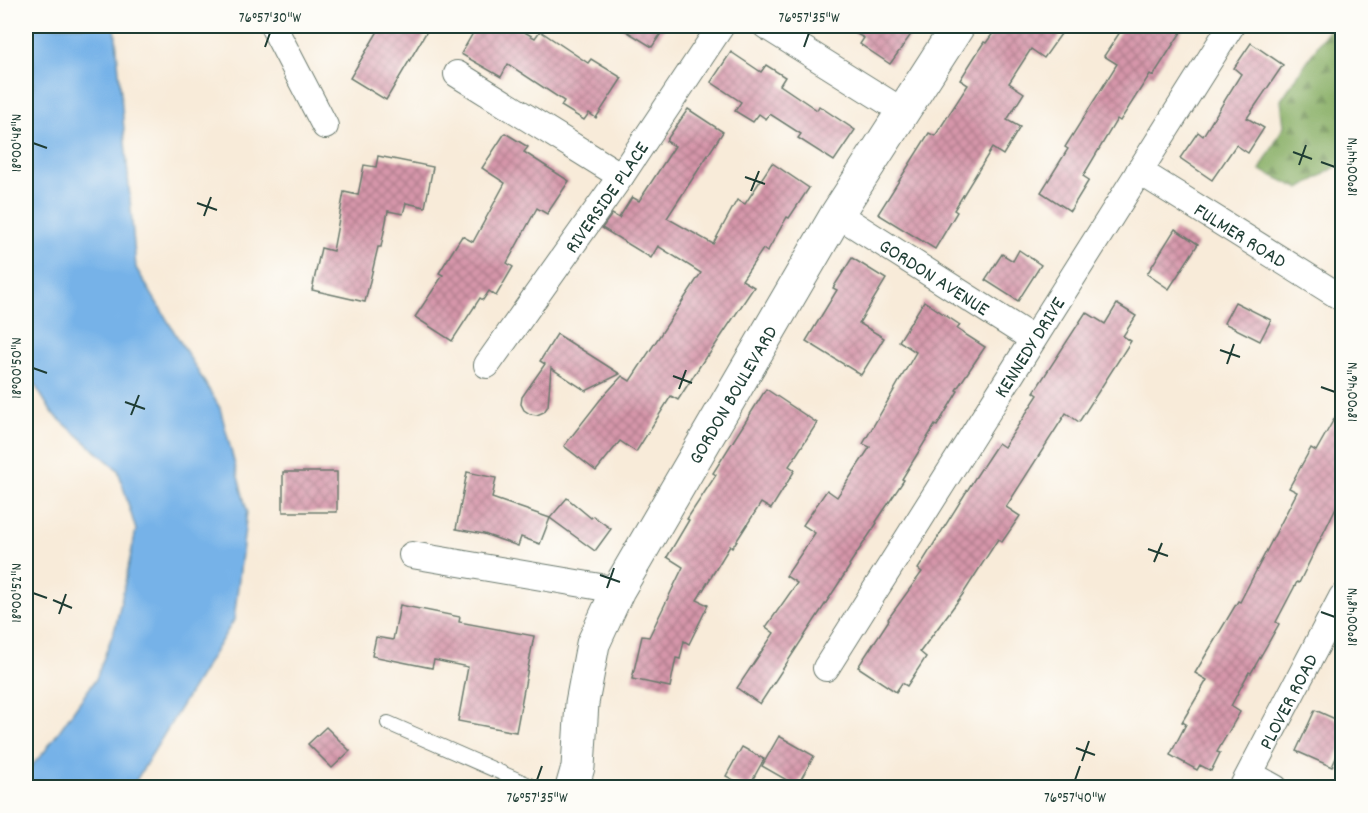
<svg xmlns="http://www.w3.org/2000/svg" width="1368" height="813" font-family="Dekko,sans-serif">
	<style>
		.forest { fill: url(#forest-firs); stroke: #52754c; stroke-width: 1.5 }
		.water { fill: #76b2e8; stroke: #4a788e; stroke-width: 1.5 }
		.building { fill: url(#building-cross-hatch) }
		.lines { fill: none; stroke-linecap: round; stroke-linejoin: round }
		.lane-casing { stroke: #6b7a6e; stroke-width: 16 }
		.street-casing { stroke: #6b7a6e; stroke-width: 28 }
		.secondary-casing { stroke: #6b7a6e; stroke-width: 35 }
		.lane { stroke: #fff; stroke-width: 14 }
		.street { stroke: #fff; stroke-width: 26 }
		.secondary { stroke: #fff; stroke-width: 33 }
		.ticks { fill: none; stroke: #1f3d34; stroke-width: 2 }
		.labels { text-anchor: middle; stroke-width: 5; stroke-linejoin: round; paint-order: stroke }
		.street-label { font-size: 20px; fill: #1f3d34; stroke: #fdfcf7 }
		.neatline { fill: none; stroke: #1f3d34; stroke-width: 2 }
		.ticks-label { font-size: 15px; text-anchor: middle; fill: #1f3d34 }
	</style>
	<defs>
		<pattern id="forest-firs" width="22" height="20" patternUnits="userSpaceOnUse" patternTransform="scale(1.5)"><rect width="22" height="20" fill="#86ad63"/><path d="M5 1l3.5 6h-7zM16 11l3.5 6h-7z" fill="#6d8e52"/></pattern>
		<pattern id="building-cross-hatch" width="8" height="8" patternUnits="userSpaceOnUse" patternTransform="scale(1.5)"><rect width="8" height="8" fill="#d696aa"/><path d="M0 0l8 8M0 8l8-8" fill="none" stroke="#ad7c8b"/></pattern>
	</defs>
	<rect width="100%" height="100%" fill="#fdfcf7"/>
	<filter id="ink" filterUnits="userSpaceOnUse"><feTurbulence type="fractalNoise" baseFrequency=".0167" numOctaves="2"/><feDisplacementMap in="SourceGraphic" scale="12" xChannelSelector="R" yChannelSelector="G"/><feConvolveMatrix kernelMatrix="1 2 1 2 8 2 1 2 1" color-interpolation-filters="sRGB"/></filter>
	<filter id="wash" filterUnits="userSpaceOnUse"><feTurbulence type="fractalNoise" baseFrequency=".008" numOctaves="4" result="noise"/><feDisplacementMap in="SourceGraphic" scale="24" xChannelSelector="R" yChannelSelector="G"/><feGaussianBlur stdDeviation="1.35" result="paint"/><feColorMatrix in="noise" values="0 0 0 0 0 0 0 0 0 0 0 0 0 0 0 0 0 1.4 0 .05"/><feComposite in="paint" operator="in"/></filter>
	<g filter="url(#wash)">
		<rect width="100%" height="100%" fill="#f8ebd9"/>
		<!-- forest -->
		<polygon class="forest" points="1331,26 1342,26 1342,168 1337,166 1300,189 1260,170 1284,126 1281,100"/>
		<!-- water -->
		<polygon class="water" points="30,26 115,26 136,268 220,408 247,511 234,620 132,787 26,787 26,772 45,751 96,679 116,625 136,530 118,470 52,413 26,370 26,274 29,229 33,65"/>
		<g id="blocks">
			<!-- building -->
			<g class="building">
				<polygon points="381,26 430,26 386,100 350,78"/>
				<polygon points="477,26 514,26 535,38 540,31 588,63 591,59 622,78 596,118 589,113 584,120 561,106 564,101 508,64 501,77 461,54"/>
				<polygon points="618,26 666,26 652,47"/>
				<polygon points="843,26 917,26 890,64 860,44 864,38"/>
				<polygon points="998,26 1048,26 1061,34 1044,58 1031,49 1009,83 1024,93 1007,120 1020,127 1003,155 992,148 954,210 957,212 935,249 878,214 929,133 935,136 968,85 960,80 984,42 986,43"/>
				<polygon points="1124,26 1185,26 1153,76 1150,74 1120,121 1117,119 1083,176 1089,180 1070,211 1041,192 1068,149 1065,147 1117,64 1104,56"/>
				<polygon points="1251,43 1283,65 1247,118 1264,128 1248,153 1236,145 1212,180 1180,158 1198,132 1203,136 1241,74 1234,68"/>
				<polygon points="731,52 761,72 766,65 785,77 780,85 817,110 819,106 855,130 834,161 798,138 801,134 770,114 766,119 759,114 753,122 735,111 741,102 711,82"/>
				<polygon points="688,109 723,132 667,218 713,244 737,200 745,204 772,163 809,188 789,218 787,217 767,252 763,249 742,280 754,287 708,356 707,355 678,400 671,396 636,452 620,441 596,471 564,446 600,400 622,376 630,381 701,273 658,246 651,258 602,228 612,214 619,218 632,197 639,201 675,146 666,141"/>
				<polygon points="505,133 528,147 524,152 569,181 547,214 537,208 507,263 513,267 496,296 489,291 483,300 480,298 452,341 415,317 443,275 439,273 462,236 473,242 505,183 482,168"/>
				<polygon points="378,156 433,167 425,207 406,203 403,214 388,211 381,247 378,247 365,302 312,290 321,248 333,251 344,192 358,195 364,165 376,167"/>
				<polygon points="1175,229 1198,244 1169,289 1147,274"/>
				<polygon points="1019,250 1041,265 1018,301 985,280 1002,254 1013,261"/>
				<polygon points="852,258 886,279 859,323 884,338 861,375 806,341 837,290 833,288"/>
				<polygon points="924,301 960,325 957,329 985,347 956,390 958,391 937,426 935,425 902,479 904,480 876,522 877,523 849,565 850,566 760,704 737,688 774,633 766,627 797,583 786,576 815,533 803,525 827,490 837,497 870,447 863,444 916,352 899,341"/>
				<polygon points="1235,302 1271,320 1260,341 1224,323"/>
				<polygon points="1117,304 1136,316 1123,336 1131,341 1079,422 1066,413 1006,507 1020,516 1002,542 998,539 963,594 920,652 926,657 907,686 902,683 896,692 858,667 889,620 888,619 922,572 918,569 975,478 998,443 1004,447 1038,395 1034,392 1086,312 1105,324"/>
				<polygon points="557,334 620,374 586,391 551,368 548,406 544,412 537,415 530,414 524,410 521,404 522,397 545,364 540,361"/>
				<polygon points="766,389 817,423 789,466 795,470 771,509 761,503 732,548 730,546 697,600 708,605 689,644 684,641 680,659 676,658 670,687 632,679 642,636 649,637 683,567 667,557 689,520 687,519 716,475 713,473"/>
				<polygon points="1342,405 1342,495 1299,583 1297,582 1276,622 1279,624 1251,673 1249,672 1231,706 1240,712 1217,752 1220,753 1211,771 1200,765 1197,770 1170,755 1186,724 1182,722 1207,680 1195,673 1238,601 1240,602 1297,492 1289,488 1311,448 1316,451"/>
				<rect x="283" y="472" width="54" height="40"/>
				<polygon points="467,472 496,478 492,498 550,518 540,544 521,537 518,546 484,534 456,529"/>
				<polygon points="567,498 591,518 593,516 611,529 595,551 550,518"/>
				<polygon points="400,605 460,617 459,622 534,636 516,732 458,721 468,667 434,660 432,668 372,656 376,637 393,640"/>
				<polygon points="1315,710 1342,722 1342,744 1332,767 1296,751"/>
				<polygon points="326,727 350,751 332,768 308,744"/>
				<polygon points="779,736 814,756 797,786 762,766"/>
				<polygon points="742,747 764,759 748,788 726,776"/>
			</g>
		</g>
	</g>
	<g filter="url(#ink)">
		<use href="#blocks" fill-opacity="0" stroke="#6b7a6e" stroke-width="1.5"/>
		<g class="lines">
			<defs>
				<polyline id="lane" points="388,723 536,788"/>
				<g id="street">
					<polyline points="273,26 325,126"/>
					<polyline points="766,26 902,111"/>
					<polyline points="457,74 621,176"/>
					<path id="s1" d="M1139 171 1342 298"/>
					<path id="s2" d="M837 214 1033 339"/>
					<path id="s3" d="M487 365 621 176 721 26"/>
					<polyline points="412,555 618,590"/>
					<path id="s4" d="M826 668 1231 26"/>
					<polyline points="1250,774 1275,788"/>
					<path id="s5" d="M1242 788 1342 597"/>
				</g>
				<g id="secondary">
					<path id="s6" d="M572 788 578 767 582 703 593 644 618 590 837 214 958 26"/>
				</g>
			</defs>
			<!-- lane casing -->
			<use href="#lane" class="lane-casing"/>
			<!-- street casing -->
			<use href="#street" class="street-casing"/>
			<!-- secondary casing -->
			<use href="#secondary" class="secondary-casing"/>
			<!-- lane -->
			<use href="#lane" class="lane"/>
			<!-- street -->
			<use href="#street" class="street"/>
			<!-- secondary -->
			<use href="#secondary" class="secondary"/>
		</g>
	</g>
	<!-- ticks -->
	<path class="ticks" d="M265 47 270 33M804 47 809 33M33 143 47 148M1293 152 1312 159M1321 162 1335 167M1299 165 1306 145M745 177 765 184M751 191 759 171M197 203 217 210M204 216 211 197M1220 350 1240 357M1227 364 1234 344M33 368 47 373M673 376 692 383M1321 387 1335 392M679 389 686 370M125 402 145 409M131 415 139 395M1148 549 1168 556M1154 562 1162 543M600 575 620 582M607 588 614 568M33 593 47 598M53 600 72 608M1321 612 1335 617M59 614 66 594M1076 748 1095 755M1082 761 1089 741M537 780 542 766M1075 780 1080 766"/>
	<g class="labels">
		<!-- street labels -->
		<g class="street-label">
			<text dy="7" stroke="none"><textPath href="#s3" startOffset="206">RIVERSIDE PLACE</textPath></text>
			<text dy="7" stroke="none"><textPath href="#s1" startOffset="120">FULMER ROAD</textPath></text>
			<text dy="7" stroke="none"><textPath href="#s2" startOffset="116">GORDON AVENUE</textPath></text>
			<text dy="7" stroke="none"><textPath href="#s4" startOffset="380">KENNEDY DRIVE</textPath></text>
			<text dy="7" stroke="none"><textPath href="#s6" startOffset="432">GORDON BOULEVARD</textPath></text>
			<text dy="7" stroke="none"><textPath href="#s5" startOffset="98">PLOVER ROAD</textPath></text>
		</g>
	</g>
	<!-- margin -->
	<rect width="1368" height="813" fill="none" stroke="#fdfcf7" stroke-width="66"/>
	<rect x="33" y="33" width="1302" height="747" class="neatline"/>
	<g class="ticks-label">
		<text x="270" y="22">76°57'30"W</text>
		<text x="809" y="22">76°57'35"W</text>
		<text transform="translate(16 143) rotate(-90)" y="5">18°00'48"N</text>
		<text transform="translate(1352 167) rotate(-90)" y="5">18°00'44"N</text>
		<text transform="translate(16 368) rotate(-90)" y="5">18°00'50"N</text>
		<text transform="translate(1352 392) rotate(-90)" y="5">18°00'46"N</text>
		<text transform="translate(16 593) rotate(-90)" y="5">18°00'52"N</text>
		<text transform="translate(1352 617) rotate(-90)" y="5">18°00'48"N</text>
		<text x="537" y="802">76°57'35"W</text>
		<text x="1075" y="802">76°57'40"W</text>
	</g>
</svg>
